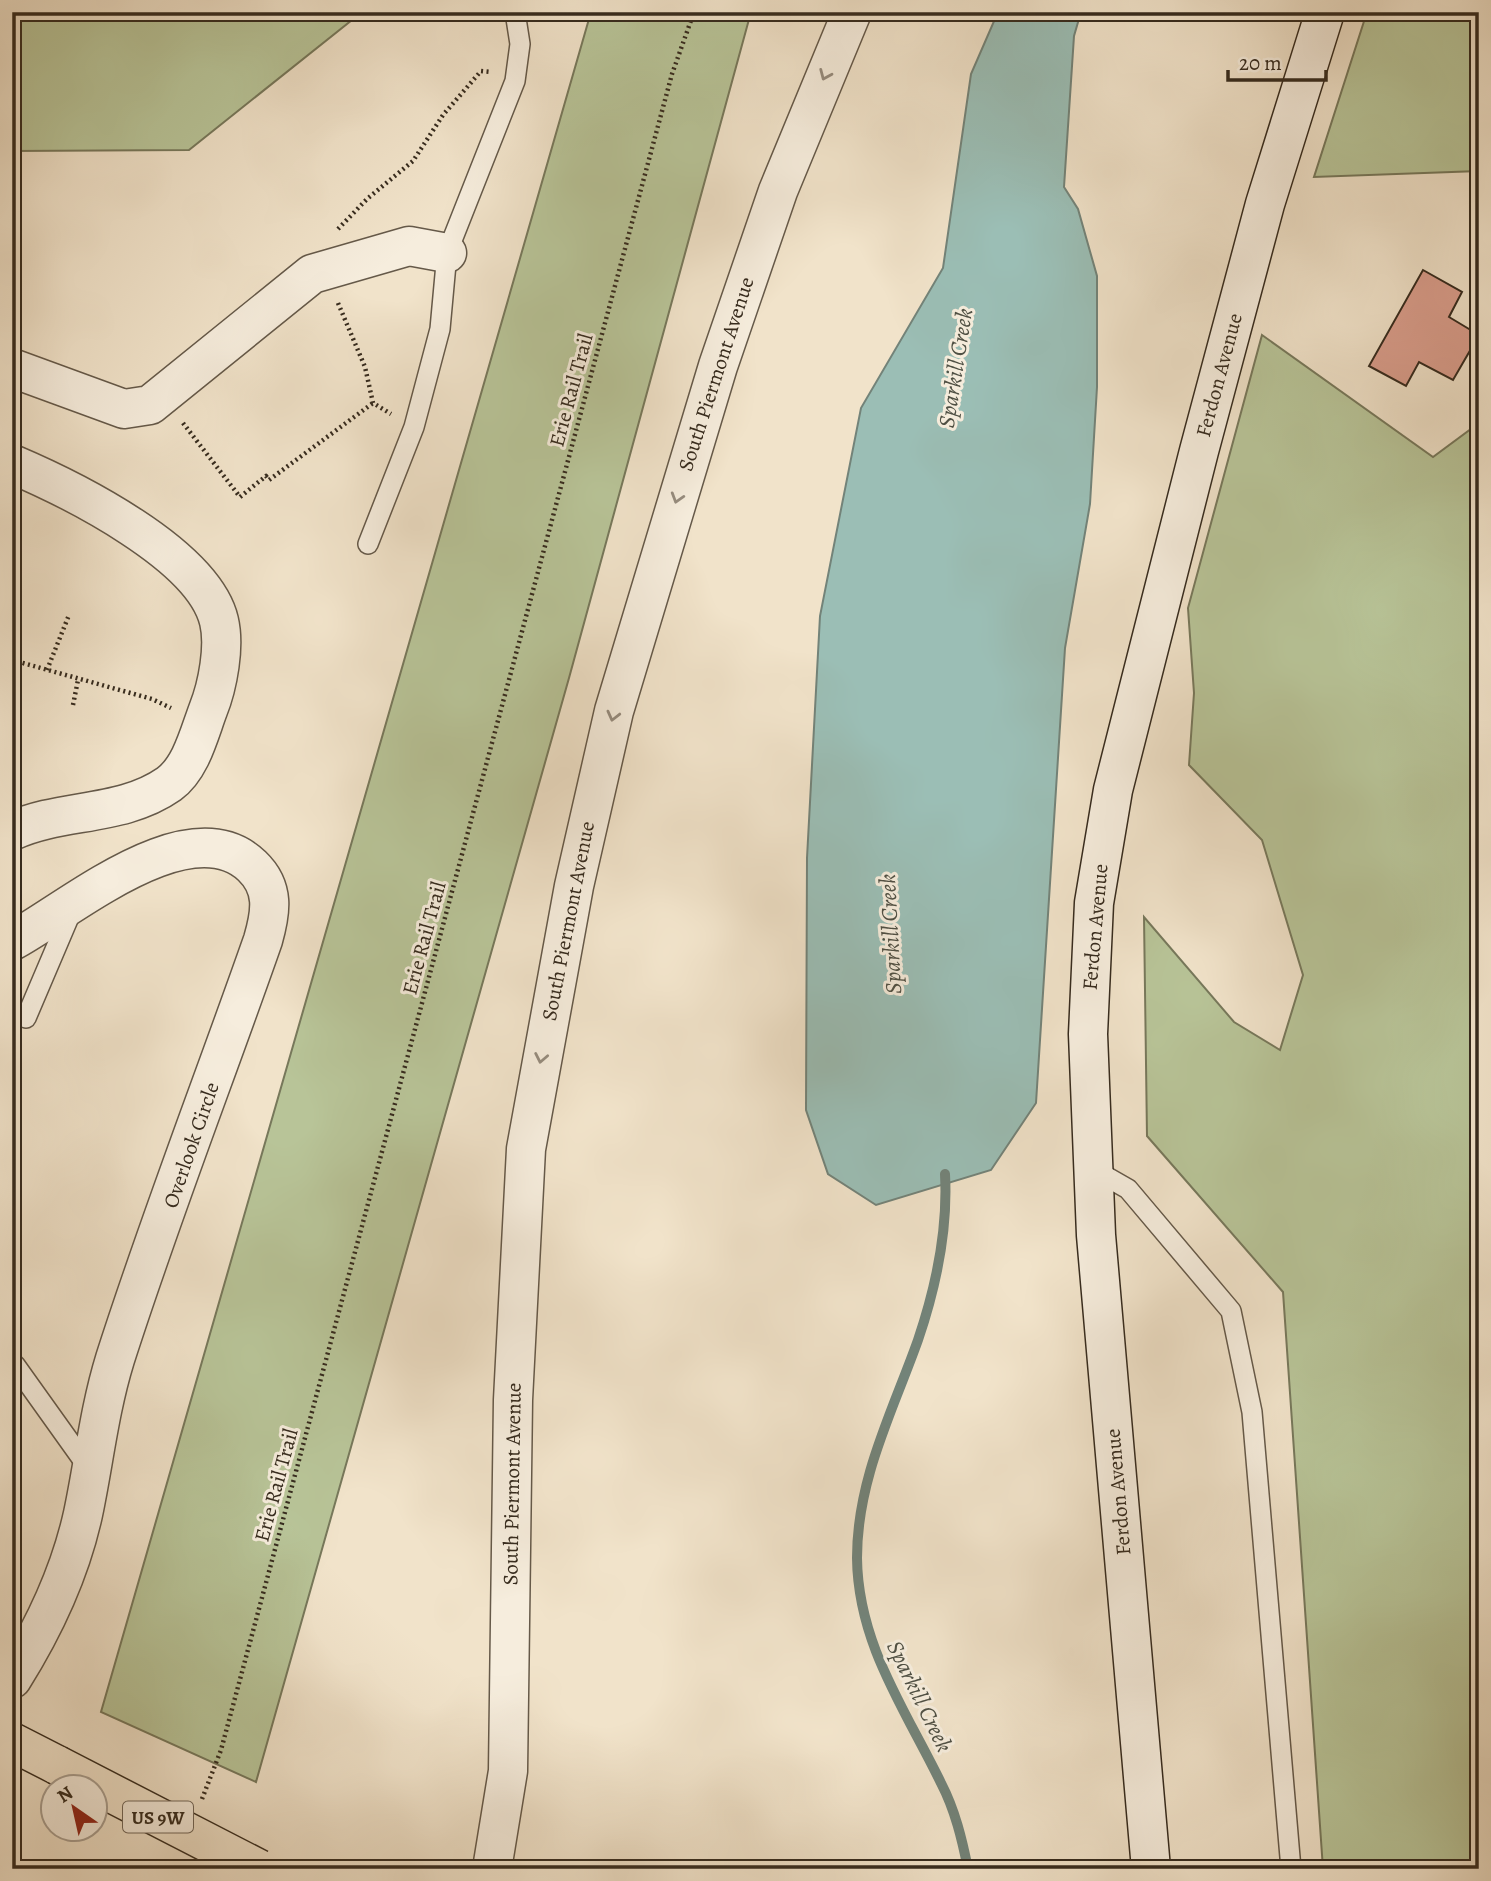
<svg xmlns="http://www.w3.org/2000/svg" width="1491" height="1881" font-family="Alegreya,serif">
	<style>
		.green { fill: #b8c498; stroke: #77785b; stroke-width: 2 }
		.water { fill: #9bbeb5; stroke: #738379; stroke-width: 2 }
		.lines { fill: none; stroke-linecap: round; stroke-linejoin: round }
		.stream { stroke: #738379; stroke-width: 10 }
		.building { fill: #da9e8d; stroke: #362b1e; stroke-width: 2 }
		.lane-casing { stroke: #655949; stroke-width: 22 }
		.street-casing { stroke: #655949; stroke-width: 41 }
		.secondary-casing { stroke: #362b1e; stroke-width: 41 }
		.primary-casing { stroke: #362b1e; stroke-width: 41 }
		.path { stroke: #362b1e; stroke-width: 4.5; stroke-dasharray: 2 3.5; stroke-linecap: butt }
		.lane { stroke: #f6eddd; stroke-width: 19 }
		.street { stroke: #f6eddd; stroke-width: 38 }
		.secondary { stroke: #f6eddd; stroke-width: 38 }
		.primary { stroke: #f1e3ca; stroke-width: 38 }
		.primary-bridge-casing { stroke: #362b1e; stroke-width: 41; stroke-linecap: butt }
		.primary-bridge { stroke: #f1e3ca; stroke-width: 38 }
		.oneway { stroke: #968c7e }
		.labels { text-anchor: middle; stroke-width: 6; stroke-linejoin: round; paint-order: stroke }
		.shield { fill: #f6eddd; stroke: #706557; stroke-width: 2 }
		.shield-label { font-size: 19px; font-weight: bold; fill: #362b1e }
		.street-label { font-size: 21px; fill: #362b1e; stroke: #f6eddd }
		.water-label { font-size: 23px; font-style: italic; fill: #4f5044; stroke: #f6eddd }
	</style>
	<rect width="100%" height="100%" fill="#f1e3ca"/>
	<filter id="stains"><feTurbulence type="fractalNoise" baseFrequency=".00286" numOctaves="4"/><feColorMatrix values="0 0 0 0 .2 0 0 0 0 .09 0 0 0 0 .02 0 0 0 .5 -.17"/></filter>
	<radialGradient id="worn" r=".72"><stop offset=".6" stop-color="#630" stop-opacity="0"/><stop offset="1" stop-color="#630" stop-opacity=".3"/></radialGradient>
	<!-- green -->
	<g class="green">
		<polygon points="12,12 362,12 189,150 12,151"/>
		<polygon points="591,12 751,12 569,678 256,1782 101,1712"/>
		<polygon points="1367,12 1479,12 1479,171 1314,177"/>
		<polygon points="1262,335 1433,457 1479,423 1479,1869 1323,1869 1283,1292 1147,1136 1144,917 1234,1022 1280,1050 1303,975 1262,840 1189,765 1194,693 1188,608"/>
	</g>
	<!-- water -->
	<polygon class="water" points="998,12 1081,12 1074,36 1064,187 1078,209 1097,276 1097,387 1090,504 1065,648 1036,1103 991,1170 876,1205 828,1174 806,1110 807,858 820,616 861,408 943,268 971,74"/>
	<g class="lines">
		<!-- stream -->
		<path class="stream" d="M945 1174C948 1229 936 1287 918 1340 892 1413 857 1479 857 1558 858 1644 905 1709 941 1783 955 1810 962 1839 968 1869"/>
	</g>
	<!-- building -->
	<polygon class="building" points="1423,270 1462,292 1449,317 1479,335 1453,380 1419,362 1406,386 1369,366"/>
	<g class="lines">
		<defs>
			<g id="lane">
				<polyline points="368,544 414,427 440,329 447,253 515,81 520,44 515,12"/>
				<polyline points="26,1018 72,910"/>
				<polyline points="1093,1169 1128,1189 1231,1311 1252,1412 1291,1869"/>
				<polyline points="15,1365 90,1470"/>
			</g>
			<g id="street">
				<polyline points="12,368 124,409 150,405 312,274 409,246 447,253"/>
				<path d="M12 464C71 489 203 554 219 621 225 646 218 685 208 710 199 734 191 768 169 784 122 817 62 808 12 831"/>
				<path d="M12 941C67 912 189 806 252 866 275 888 271 912 263 940 214 1080 160 1218 115 1359 99 1411 94 1462 83 1514 70 1573 44 1628 12 1679"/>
				<polyline points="492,1869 508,1771 513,1400 526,1149 574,886 614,711 718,366 778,191 852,12"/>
			</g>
			<polyline id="secondary" points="1151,1869 1096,1235 1088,1034 1094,903 1113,790 1199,451 1265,204 1325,12"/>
			<polyline id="primary" points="12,1742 57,1765"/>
		</defs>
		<!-- lane casing -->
		<use href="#lane" class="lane-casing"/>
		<!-- street casing -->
		<use href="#street" class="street-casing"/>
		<!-- secondary casing -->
		<use href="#secondary" class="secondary-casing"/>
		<!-- primary casing -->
		<use href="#primary" class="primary-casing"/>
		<!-- path -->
		<g class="path">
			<polyline points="338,229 367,199 413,161 443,115 481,71 491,72"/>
			<polyline points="338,303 365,367 373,403 391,414"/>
			<polyline points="183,423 240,497 266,476 269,480 373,403"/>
			<polyline points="12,660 152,699 171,708"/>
			<polyline points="47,670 69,615"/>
			<polyline points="73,705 78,680"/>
			<polyline points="202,1799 221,1750 672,74 694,12"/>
		</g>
		<!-- lane -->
		<use href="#lane" class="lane"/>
		<!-- street -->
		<use href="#street" class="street"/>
		<!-- secondary -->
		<use href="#secondary" class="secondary"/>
		<!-- primary -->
		<use href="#primary" class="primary"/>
		<defs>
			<polyline id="primary-bridge" points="57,1765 259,1869"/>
		</defs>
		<!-- primary-bridge casing -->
		<use href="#primary-bridge" class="primary-bridge-casing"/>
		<!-- primary-bridge -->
		<use href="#primary-bridge" class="primary-bridge"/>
	</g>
	<!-- one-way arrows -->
	<defs><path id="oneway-chevron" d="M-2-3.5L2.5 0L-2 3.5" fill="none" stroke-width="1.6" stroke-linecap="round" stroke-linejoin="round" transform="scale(1.75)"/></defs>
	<g class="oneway">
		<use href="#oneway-chevron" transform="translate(825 75) rotate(113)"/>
		<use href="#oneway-chevron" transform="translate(677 498) rotate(107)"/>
		<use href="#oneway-chevron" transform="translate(613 716) rotate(104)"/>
		<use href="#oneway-chevron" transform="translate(541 1058) rotate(101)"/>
	</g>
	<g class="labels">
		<!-- shield labels -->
		<rect class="shield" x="123" y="1801.5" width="70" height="31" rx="5"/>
		<g class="shield-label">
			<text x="158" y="1824">US 9W</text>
		</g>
		<!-- street labels -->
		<g class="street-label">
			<text transform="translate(716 374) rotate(-72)" y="7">South Piermont Avenue</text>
			<text transform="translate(1219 375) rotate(-75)" y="7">Ferdon Avenue</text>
			<text transform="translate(571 390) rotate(-75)" y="7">Erie Rail Trail</text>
			<text transform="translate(568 921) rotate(-79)" y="7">South Piermont Avenue</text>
			<text transform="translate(1095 927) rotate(-85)" y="7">Ferdon Avenue</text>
			<text transform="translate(424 938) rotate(-75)" y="7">Erie Rail Trail</text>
			<text transform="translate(191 1145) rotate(-71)" y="7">Overlook Circle</text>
			<text transform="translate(512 1484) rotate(-89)" y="7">South Piermont Avenue</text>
			<text transform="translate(276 1485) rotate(-75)" y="7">Erie Rail Trail</text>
			<text transform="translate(1118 1492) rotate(-95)" y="7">Ferdon Avenue</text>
		</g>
		<!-- water labels -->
		<g class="water-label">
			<text transform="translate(955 368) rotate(-81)" y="8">Sparkill Creek</text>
			<text transform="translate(890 934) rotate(-93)" y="8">Sparkill Creek</text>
			<text transform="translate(920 1696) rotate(64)" y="8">Sparkill Creek</text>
		</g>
	</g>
	<!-- margin -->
	<rect width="1491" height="1881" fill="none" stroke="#f1e3ca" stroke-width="42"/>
	<rect x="14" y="14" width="1463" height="1853" fill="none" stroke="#362b1e" stroke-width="3.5"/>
	<rect x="21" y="21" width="1449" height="1839" fill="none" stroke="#362b1e" stroke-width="2"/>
	<!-- north arrow -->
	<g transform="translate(74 1808) rotate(326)"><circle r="33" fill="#f6eddd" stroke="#a99f91" stroke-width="2"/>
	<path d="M0-5L12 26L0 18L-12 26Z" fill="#8f2418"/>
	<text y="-10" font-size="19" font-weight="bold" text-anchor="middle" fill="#362b1e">N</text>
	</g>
	<!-- scale -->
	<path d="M1228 70v10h98v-10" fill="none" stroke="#362b1e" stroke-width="3.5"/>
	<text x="1239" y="70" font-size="21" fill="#362b1e" stroke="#f6eddd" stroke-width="5" paint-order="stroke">20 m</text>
	<rect width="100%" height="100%" filter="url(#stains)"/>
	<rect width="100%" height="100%" fill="url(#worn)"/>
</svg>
